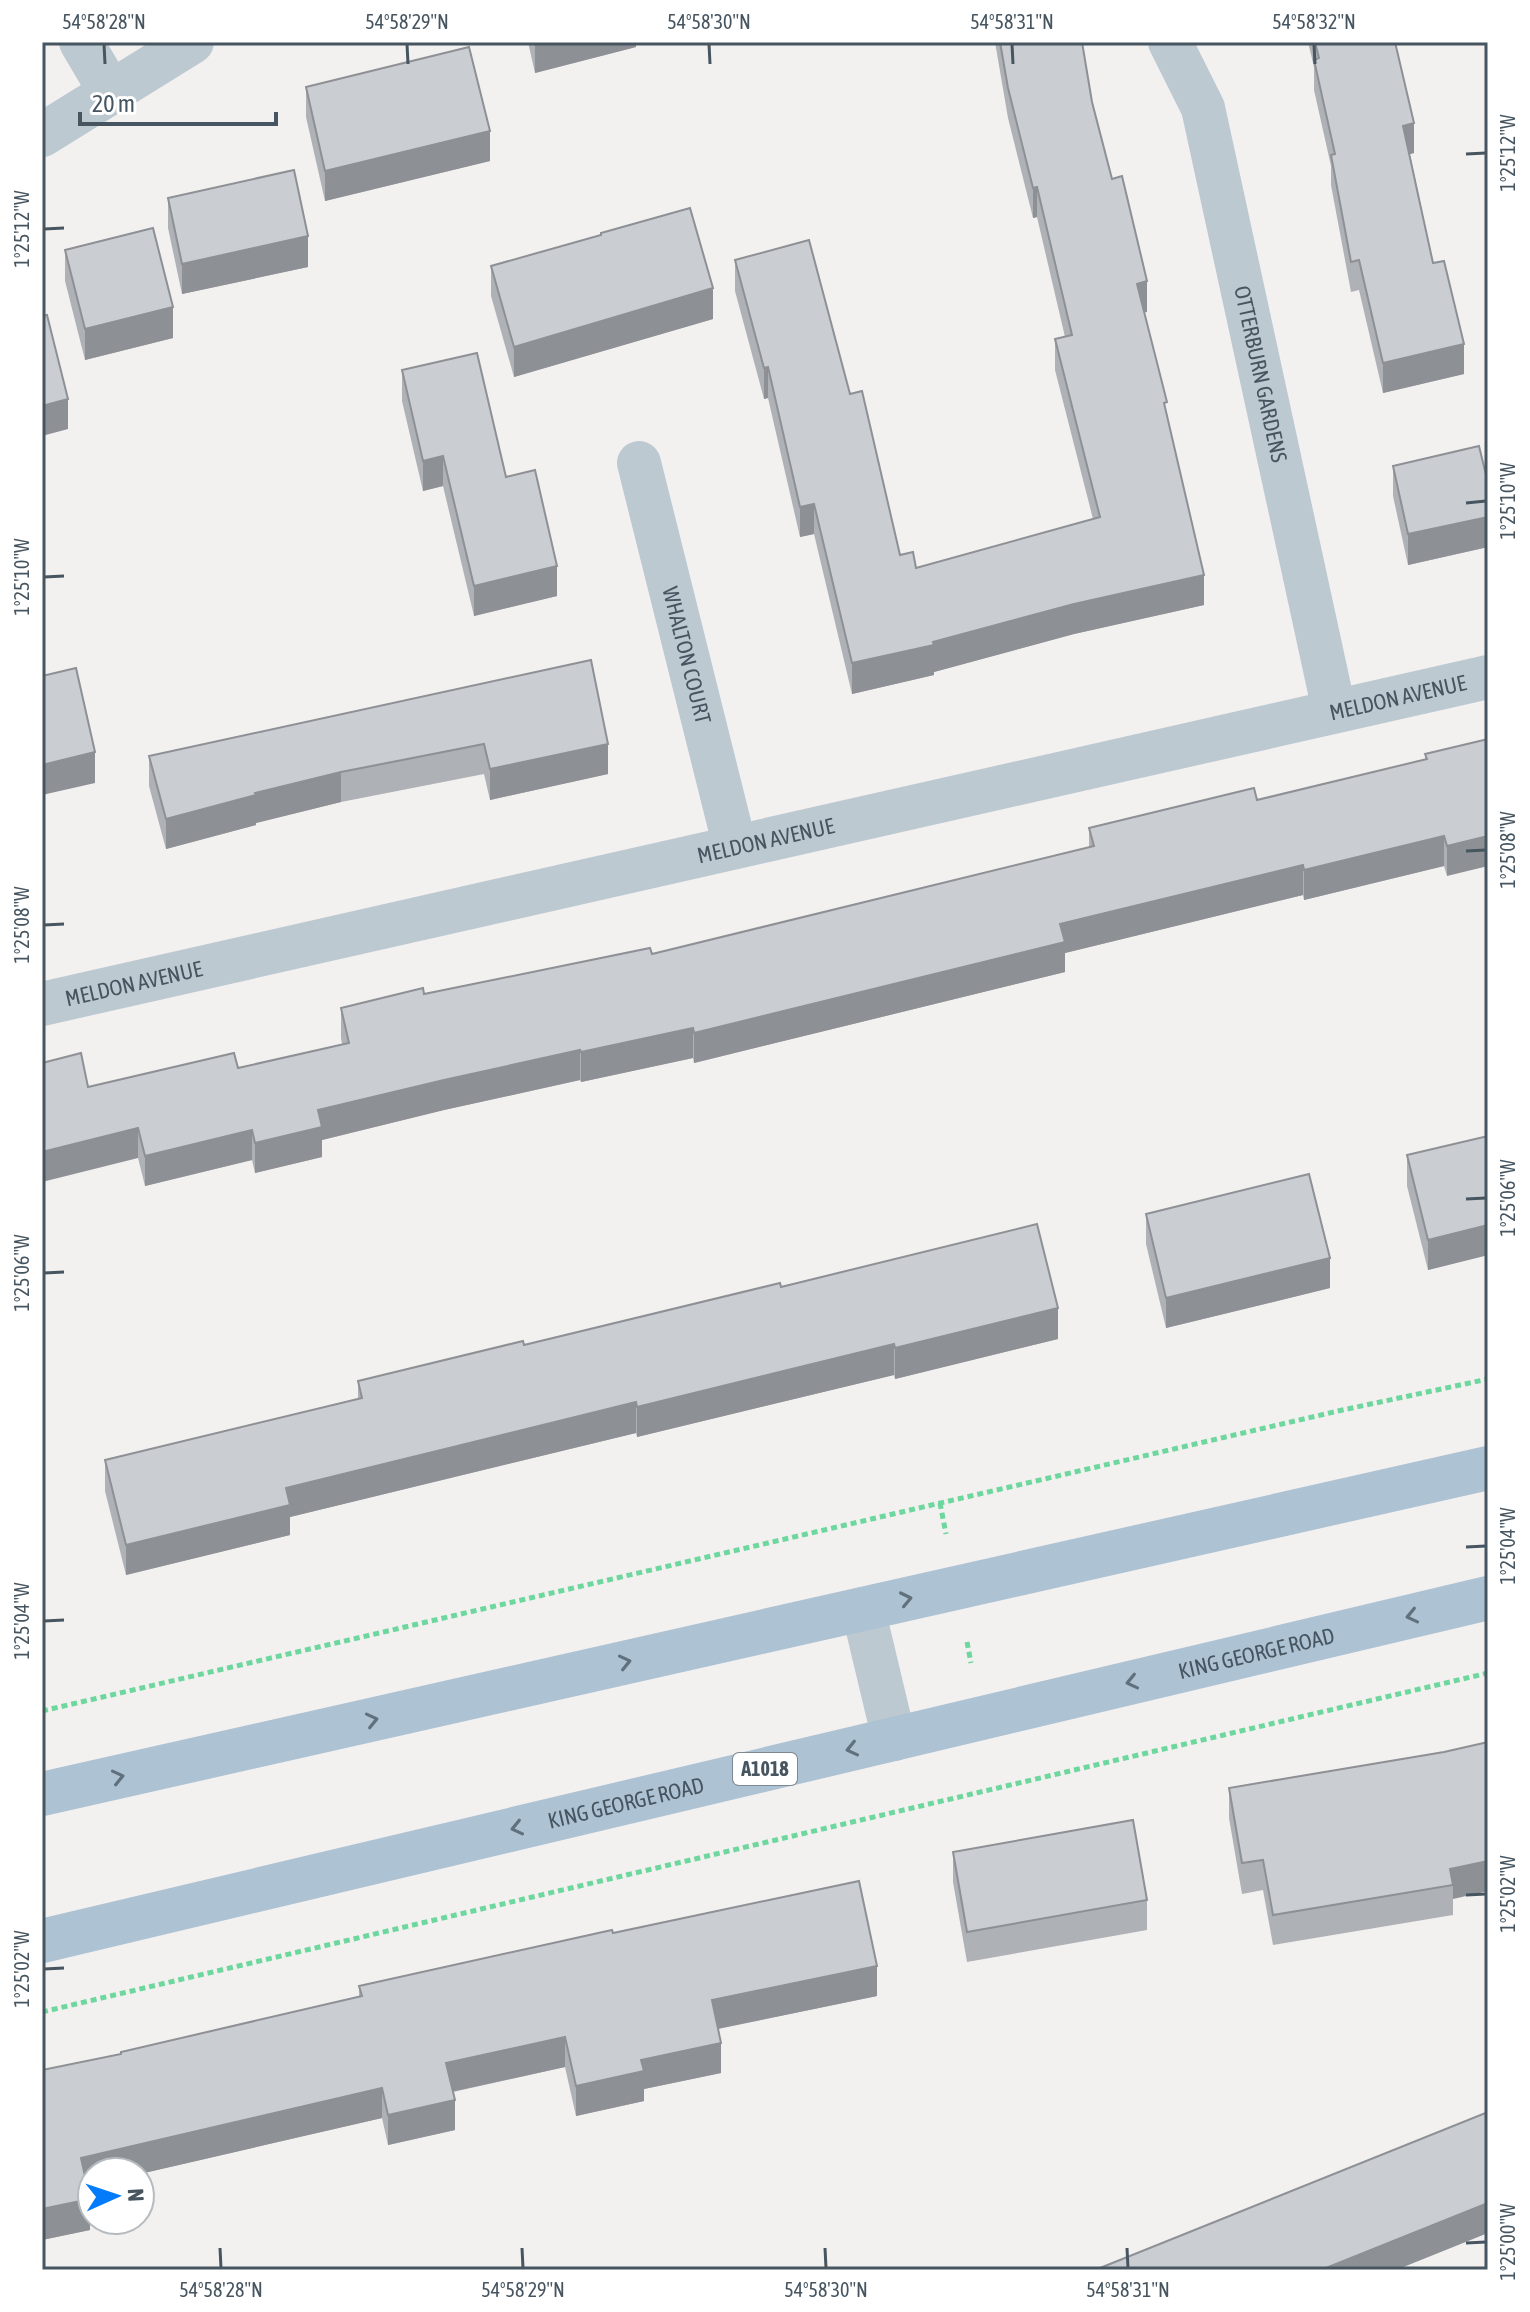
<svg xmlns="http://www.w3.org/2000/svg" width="1530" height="2312" font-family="'Asap Condensed',sans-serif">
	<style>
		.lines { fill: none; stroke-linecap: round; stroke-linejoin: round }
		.path { stroke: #6ed79e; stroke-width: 5; stroke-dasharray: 6 4; stroke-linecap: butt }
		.minor { stroke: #bdc9d1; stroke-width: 44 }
		.major { stroke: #adc2d2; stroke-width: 44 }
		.wall { fill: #aeb1b5 }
		.shaded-wall { fill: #8d9094 }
		.building { fill: #caced3; stroke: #8d9094; stroke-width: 2 }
		.oneway { stroke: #60707c }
		.ticks { fill: none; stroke: #465560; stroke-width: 3 }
		.labels { text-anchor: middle; stroke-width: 6; stroke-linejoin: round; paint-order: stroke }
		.shield { fill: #fff; stroke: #7e8890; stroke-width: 2 }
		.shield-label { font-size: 20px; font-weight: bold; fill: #465560 }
		.street-label { font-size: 22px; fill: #465560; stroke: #fff }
		.neatline { fill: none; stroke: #465560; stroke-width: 3 }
		.ticks-label { font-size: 20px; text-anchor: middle; fill: #465560 }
	</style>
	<rect width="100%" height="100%" fill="#f3f0f0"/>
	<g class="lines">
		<!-- path -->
		<g class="path">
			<polyline points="940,1503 946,1534"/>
			<polyline points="967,1642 971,1663"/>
			<polyline points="42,1711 1338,1411 1488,1379"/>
			<polyline points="42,2012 1488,1673"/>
		</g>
		<!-- minor -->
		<g class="minor">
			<polyline points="81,42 110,91"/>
			<path id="s1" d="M1170 42 1203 108 1334 710"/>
			<polyline points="42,135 192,42"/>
			<path id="s2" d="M639 463 735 847"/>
			<path id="s3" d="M42 1004 1488 677"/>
			<polyline points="863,1609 894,1739"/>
		</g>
		<!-- major -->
		<g class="major">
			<polyline points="42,1794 1488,1468"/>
			<path id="s4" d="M42 1941 1488 1598"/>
		</g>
	</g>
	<!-- wall -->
	<g class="wall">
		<polygon points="528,42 636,42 636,47 535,73"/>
		<polygon points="995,42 1082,42 1092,102 1147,312 1144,312 1167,417 1204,605 1074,634 934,672 934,675 852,694 814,534 800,537 768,398 764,399 735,291 735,260 850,394 900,555 916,568 1093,519 1055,370 1055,339 1065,337 1037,217 1033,218 1008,118"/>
		<polygon points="1308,42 1397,42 1397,50 1414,153 1410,154 1433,263 1464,374 1383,393 1359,290 1351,292 1331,185 1331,166 1314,90 1314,67"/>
		<polygon points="306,87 490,161 325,201 306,117"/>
		<polygon points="168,198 308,267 182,294 168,228"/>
		<polygon points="65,250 173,338 85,360 65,281"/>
		<polygon points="491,266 713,319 514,377 491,296"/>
		<polygon points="402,370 506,477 557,596 474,616 443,486 423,491 402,401"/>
		<polygon points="1393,466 1488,483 1488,547 1408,565 1393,496"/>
		<polygon points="591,660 608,774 490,800 484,774 341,802 256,823 256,825 166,849 149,786 149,756"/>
		<polygon points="1488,739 1447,876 1444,866 1304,900 1303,895 1065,953 1065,972 694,1063 693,1058 581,1082 580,1080 444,1110 322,1140 322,1157 255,1173 252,1160 145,1186 138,1158 88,1087 238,1068 342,1044 341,1038 341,1008 652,954 1089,847 1089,828 1257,800 1425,760 1425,754"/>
		<polygon points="1488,1136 1488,1255 1428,1270 1407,1186 1407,1155"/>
		<polygon points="1146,1214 1330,1288 1166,1328 1146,1244"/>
		<polygon points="781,1287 1058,1339 895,1379 894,1375 637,1437 636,1433 290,1517 290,1535 126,1575 105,1491 105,1460 358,1399 358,1381 524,1345"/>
		<polygon points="1488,1742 1453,1899 1453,1915 1273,1945 1263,1890 1242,1894 1229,1818 1229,1788 1444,1752"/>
		<polygon points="953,1852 1147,1900 1147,1930 967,1962 953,1882"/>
		<polygon points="613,1933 877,1996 718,2029 721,2073 644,2089 644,2101 576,2116 565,2067 453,2092 455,2130 388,2145 382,2118 87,2186 90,2230 42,2240 42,2070 121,2054 359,1997 359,1986"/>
	</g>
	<!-- shaded-wall -->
	<g class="shaded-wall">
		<polygon points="538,42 636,42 636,47 535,73 535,43"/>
		<polygon points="1414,123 1414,153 1403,156 1403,126"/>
		<polygon points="490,131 490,161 325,201 325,171"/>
		<polygon points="1037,187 1037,217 1033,218 1033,188"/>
		<polygon points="308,236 308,267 182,294 182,264"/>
		<polygon points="1147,281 1147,312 1137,314 1137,284"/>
		<polygon points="713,288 713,319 514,377 514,347"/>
		<polygon points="173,307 173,338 85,360 85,329"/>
		<polygon points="1464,344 1464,374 1383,393 1383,363"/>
		<polygon points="768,367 768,398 764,399 764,368"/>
		<polygon points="68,399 68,429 42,436 42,406"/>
		<polygon points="443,456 443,486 423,491 423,461"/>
		<polygon points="814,504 814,534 800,537 800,507"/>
		<polygon points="1488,517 1488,547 1408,565 1408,534"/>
		<polygon points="557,566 557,596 474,616 474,586"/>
		<polygon points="1204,575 1204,605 1074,634 934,672 934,675 852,694 852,663 1074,604"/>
		<polygon points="608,744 608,774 490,800 490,769"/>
		<polygon points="95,752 95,783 42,795 42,765"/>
		<polygon points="341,772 341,802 256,823 256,825 166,849 166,819 255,793"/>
		<polygon points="1444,836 1444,866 1304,900 1304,870"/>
		<polygon points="1488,836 1488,866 1447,876 1447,846"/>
		<polygon points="1303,865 1303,895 1065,953 1065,972 694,1063 694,1033 1060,924"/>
		<polygon points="693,1028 693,1058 581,1082 581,1052"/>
		<polygon points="580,1050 580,1080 444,1110 322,1140 322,1157 255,1173 255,1143 318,1110 444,1080"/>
		<polygon points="138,1128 138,1158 42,1182 42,1152"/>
		<polygon points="252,1130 252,1160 145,1186 145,1156"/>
		<polygon points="1488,1225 1488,1255 1428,1270 1428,1240"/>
		<polygon points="1330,1258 1330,1288 1166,1328 1166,1298"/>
		<polygon points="1058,1308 1058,1339 895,1379 895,1348"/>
		<polygon points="894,1344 894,1375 637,1437 637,1407"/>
		<polygon points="636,1402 636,1433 290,1517 290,1535 126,1575 126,1545 286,1488"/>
		<polygon points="1488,1861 1488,1891 1453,1899 1453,1885 1450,1869"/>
		<polygon points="877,1966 877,1996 712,2030 712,2000"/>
		<polygon points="565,2037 565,2067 446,2093 446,2063"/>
		<polygon points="721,2043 721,2073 644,2089 644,2101 576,2116 576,2086 641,2060"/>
		<polygon points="382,2088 382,2118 140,2174 140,2172 92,2172 92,2185 81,2188 81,2158"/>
		<polygon points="455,2100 455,2130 388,2145 388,2115"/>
		<polygon points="90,2199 90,2230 42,2240 42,2209"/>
		<polygon points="1488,2203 1488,2233 1396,2270 1321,2270"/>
	</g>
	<!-- building -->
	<g class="building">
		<polygon points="1000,42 1082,42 1092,102 1112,179 1122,176 1147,281 1137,284 1167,402 1164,403 1204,575 1074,604 933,642 934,645 852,663 814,504 800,507 768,367 764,368 735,260 809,240 850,394 862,391 900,555 913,552 916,568 1100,517 1055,339 1072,335 1037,187 1033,188 1008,88"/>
		<polygon points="1315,42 1395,42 1414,123 1403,126 1433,263 1444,261 1464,344 1383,363 1359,260 1351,262 1331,155 1335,154 1314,60 1319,58"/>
		<polygon points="469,47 490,131 325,171 306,87"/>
		<polygon points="294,170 308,236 182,264 168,198"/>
		<polygon points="690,208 713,288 514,347 491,266 601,235 601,233"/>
		<polygon points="153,228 173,307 85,329 65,250"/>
		<polygon points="47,315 68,399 42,406 42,316"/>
		<polygon points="477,353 506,477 535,470 557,566 474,586 443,456 423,461 402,370"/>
		<polygon points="1479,446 1488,483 1488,517 1408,534 1393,466"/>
		<polygon points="591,660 608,744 490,769 484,744 341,772 255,793 256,795 166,819 149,756"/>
		<polygon points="76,668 95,752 42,765 42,676"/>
		<polygon points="1488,739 1488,836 1447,846 1444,836 1304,870 1303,865 1060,924 1065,942 694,1033 693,1028 581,1052 580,1050 444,1080 318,1110 322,1127 255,1143 252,1130 145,1156 138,1128 42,1152 42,1063 81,1053 88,1087 234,1053 238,1068 349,1043 341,1008 423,988 424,994 650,948 652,954 1094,846 1089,828 1254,788 1257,800 1427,759 1425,754"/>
		<polygon points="1488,1136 1488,1225 1428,1240 1407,1155"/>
		<polygon points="1309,1174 1330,1258 1166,1298 1146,1214"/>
		<polygon points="1037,1224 1058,1308 895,1348 894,1344 637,1407 636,1402 286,1488 290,1505 126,1545 105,1460 362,1398 358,1381 523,1341 524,1345 780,1283 781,1287"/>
		<polygon points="1488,1742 1488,1861 1450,1869 1453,1885 1273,1915 1263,1860 1242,1863 1229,1788 1444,1752"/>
		<polygon points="1133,1820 1147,1900 967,1932 953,1852"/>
		<polygon points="859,1881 877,1966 712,2000 721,2043 641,2060 644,2071 576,2086 565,2037 446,2063 455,2100 388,2115 382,2088 81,2158 90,2199 42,2209 42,2070 121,2054 121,2052 362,1996 359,1986 612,1930 613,1933"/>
		<polygon points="1488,2112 1488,2203 1321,2270 1095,2270"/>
	</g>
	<!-- one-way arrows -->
	<defs><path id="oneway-chevron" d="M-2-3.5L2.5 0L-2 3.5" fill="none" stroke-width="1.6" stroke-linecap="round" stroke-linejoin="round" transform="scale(2)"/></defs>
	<g class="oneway">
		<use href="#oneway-chevron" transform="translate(906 1599) rotate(-12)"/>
		<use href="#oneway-chevron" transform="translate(1412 1616) rotate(167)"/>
		<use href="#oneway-chevron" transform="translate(625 1662) rotate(-13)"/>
		<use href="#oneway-chevron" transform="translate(1132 1682) rotate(167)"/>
		<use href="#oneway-chevron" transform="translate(372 1720) rotate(-13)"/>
		<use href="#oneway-chevron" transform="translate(852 1749) rotate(167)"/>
		<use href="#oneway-chevron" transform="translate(118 1777) rotate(-13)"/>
		<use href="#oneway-chevron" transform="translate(517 1828) rotate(167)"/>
	</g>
	<!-- ticks -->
	<path class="ticks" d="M104 44 105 64M407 44 408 64M709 44 710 64M1012 44 1013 64M1314 44 1315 64M1466 154 1486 153M44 229 64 228M1466 503 1486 501M44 577 64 576M1466 851 1486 850M44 925 64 924M1466 1199 1486 1198M44 1273 64 1272M1466 1547 1486 1546M44 1621 64 1620M1466 1895 1486 1894M44 1969 64 1968M1466 2243 1486 2242M220 2248 221 2268M522 2248 523 2268M825 2248 826 2268M1127 2248 1128 2268"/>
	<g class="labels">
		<!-- shield labels -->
		<rect class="shield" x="733" y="1753" width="64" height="32" rx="6"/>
		<g class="shield-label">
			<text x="765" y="1776">A1018</text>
		</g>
		<!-- street labels -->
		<g class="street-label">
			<text dy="8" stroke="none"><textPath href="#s1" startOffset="346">OTTERBURN GARDENS</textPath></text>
			<text dy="8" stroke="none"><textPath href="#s2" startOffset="198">WHALTON COURT</textPath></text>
			<text dy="8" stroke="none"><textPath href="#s3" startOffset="1390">MELDON AVENUE</textPath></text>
			<text dy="8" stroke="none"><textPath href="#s3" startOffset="742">MELDON AVENUE</textPath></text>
			<text dy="8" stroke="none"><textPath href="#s3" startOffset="94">MELDON AVENUE</textPath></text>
			<text dy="8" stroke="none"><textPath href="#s4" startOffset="1248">KING GEORGE ROAD</textPath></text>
			<text dy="8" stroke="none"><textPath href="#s4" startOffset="600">KING GEORGE ROAD</textPath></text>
		</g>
	</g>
	<!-- border -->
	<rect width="1530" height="2312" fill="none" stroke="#ffffff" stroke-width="88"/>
	<!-- north arrow -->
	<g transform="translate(116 2196) rotate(87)"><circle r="38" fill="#ffffff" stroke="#b5bbbf" stroke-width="2"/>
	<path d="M0-6L14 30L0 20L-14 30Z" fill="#047bf9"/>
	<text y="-12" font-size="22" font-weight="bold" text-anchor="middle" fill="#465560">N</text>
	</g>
	<!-- scale -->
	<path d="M80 112v12h196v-12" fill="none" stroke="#465560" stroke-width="4"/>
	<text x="92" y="112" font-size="24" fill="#465560" stroke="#ffffff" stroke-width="6" paint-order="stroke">20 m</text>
	<rect x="44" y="44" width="1442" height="2224" class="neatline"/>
	<g class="ticks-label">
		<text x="104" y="29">54°58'28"N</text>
		<text x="407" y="29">54°58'29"N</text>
		<text x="709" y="29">54°58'30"N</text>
		<text x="1012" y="29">54°58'31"N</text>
		<text x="1314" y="29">54°58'32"N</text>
		<text transform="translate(1508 153) rotate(-90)" y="7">1°25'12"W</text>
		<text transform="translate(22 229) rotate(-90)" y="7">1°25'12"W</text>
		<text transform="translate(1508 501) rotate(-90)" y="7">1°25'10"W</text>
		<text transform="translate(22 577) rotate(-90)" y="7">1°25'10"W</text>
		<text transform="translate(1508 850) rotate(-90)" y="7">1°25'08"W</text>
		<text transform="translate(22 925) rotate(-90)" y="7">1°25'08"W</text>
		<text transform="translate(1508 1198) rotate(-90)" y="7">1°25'06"W</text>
		<text transform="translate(22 1273) rotate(-90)" y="7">1°25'06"W</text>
		<text transform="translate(1508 1546) rotate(-90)" y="7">1°25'04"W</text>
		<text transform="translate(22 1621) rotate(-90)" y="7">1°25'04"W</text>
		<text transform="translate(1508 1894) rotate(-90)" y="7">1°25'02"W</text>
		<text transform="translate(22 1969) rotate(-90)" y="7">1°25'02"W</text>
		<text transform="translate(1508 2242) rotate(-90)" y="7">1°25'00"W</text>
		<text x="221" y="2297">54°58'28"N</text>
		<text x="523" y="2297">54°58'29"N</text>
		<text x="826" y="2297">54°58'30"N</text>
		<text x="1128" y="2297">54°58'31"N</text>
	</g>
</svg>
